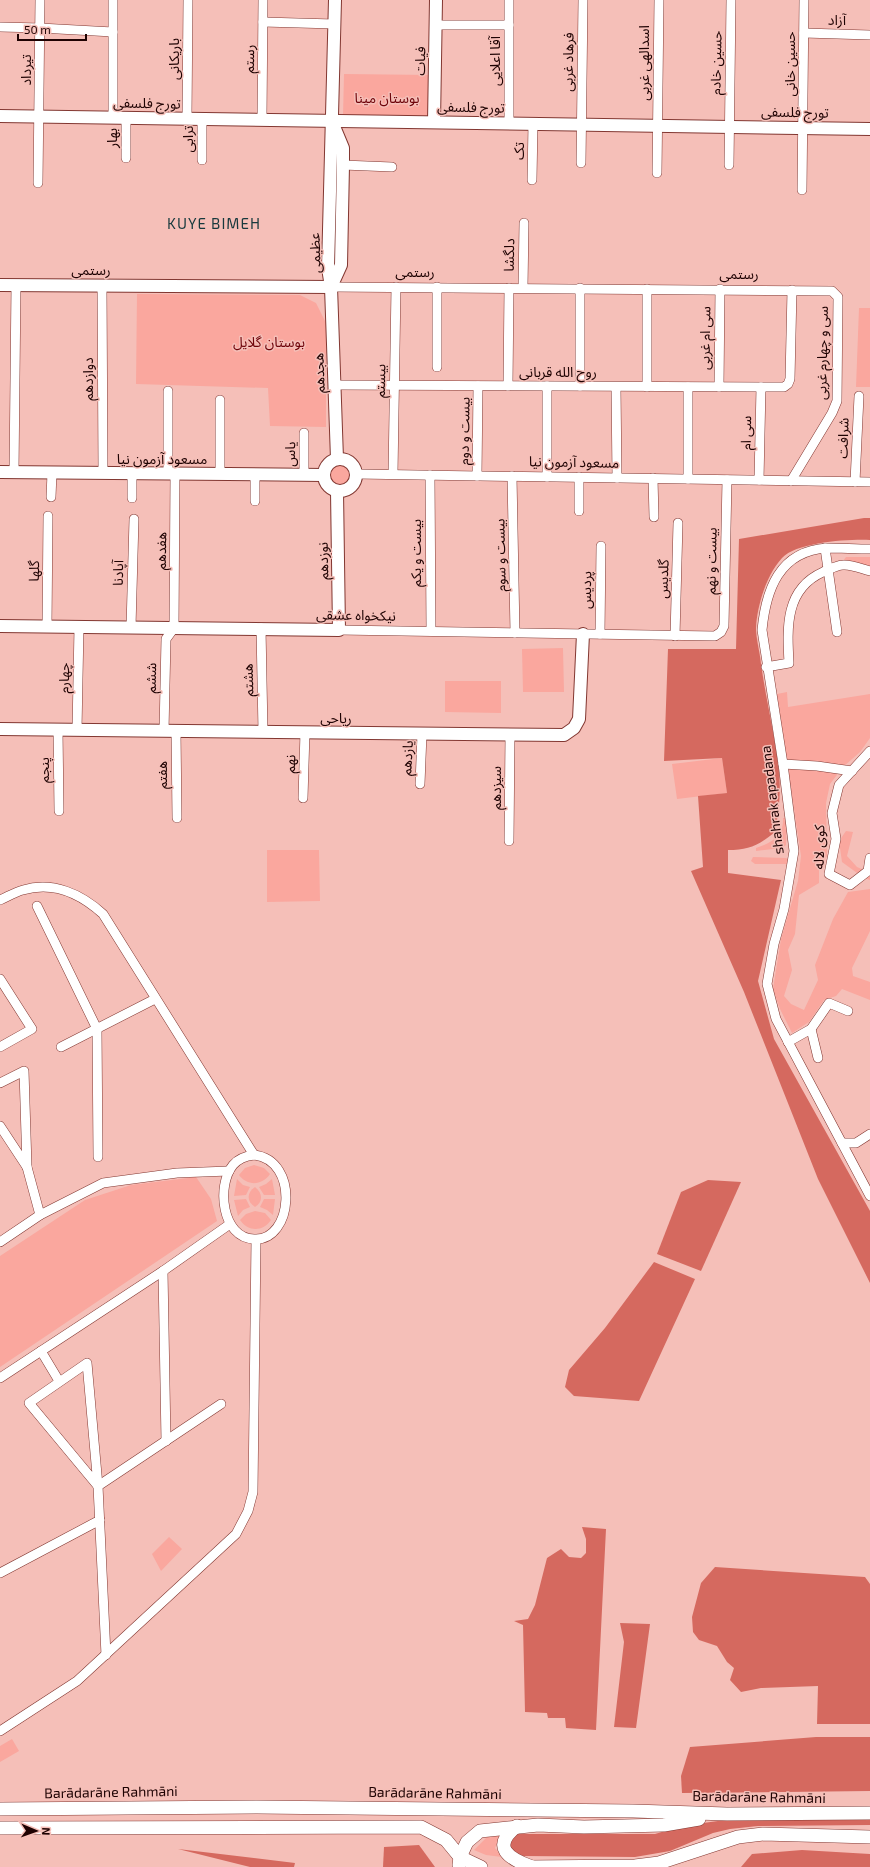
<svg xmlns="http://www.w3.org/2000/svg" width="870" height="1867" font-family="'Exo 2','Noto Sans Arabic',sans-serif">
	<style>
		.green { fill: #faa79e }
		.forest { fill: #d5695f }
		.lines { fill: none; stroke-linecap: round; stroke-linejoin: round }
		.minor-casing { stroke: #823731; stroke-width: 10 }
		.tertiary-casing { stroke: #823731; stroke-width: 14 }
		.secondary-casing { stroke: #823731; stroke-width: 14 }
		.minor { stroke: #fff; stroke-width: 9 }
		.tertiary { stroke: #fff; stroke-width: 12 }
		.secondary { stroke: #fff; stroke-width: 13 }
		.labels { text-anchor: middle; stroke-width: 3; stroke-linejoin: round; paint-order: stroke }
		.street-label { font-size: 14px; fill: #1e0202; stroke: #f5bfb8 }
		.park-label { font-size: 14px; fill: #6e040a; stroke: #f5bfb8 }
		.neighbourhood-label { font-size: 15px; letter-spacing: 1px; fill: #17393d; stroke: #f5bfb8 }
	</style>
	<rect width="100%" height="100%" fill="#f5bfb8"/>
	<!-- green -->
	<g class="green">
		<polygon points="344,74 431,75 431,122 343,117"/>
		<polygon points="137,294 300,295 316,303 326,323 326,427 270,426 268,388 136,384"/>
		<polygon points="859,308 870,308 870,387 856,387"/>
		<circle cx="340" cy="475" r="12"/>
		<polygon points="846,557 870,557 870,567 843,561"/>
		<polygon points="563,648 564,692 523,692 522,649"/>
		<polygon points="445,681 501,681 501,713 445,712"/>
		<polygon points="787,692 788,707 870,694 870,738 860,752 843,767 830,784 826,803 827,856 819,867 819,883 799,895 795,934 788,950 792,970 784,996 791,1004 804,1010 818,980 815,965 833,919 848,892 870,889 870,931 852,968 853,976 870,982 870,1000 842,989 836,996 824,1000 809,1022 792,1033 780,1009 773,989 781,939 798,881 801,856 777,694"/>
		<polygon points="722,758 727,793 677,799 672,764"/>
		<path d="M783 818H787L786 845 782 848 756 851V848C771 843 784 836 783 818Z"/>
		<polygon points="846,831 853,832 847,856 857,867 864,870 870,856 870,880 864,878 842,862 839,841"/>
		<polygon points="267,850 319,850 320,901 267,902"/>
		<polygon points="753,857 786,858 789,860 788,864 755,864 751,861"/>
		<path d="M254 1165 264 1168 270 1174C262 1186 247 1186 239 1175L245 1168Z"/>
		<polygon points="196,1177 211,1199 217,1221 0,1367 0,1256 85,1200 131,1185"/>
		<polygon points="237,1179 243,1185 250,1187 246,1195 234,1196"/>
		<polygon points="272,1179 275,1195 264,1195 259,1187 266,1184"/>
		<path d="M255 1187C263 1193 263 1202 255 1207 247 1202 246 1193 255 1187Z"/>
		<polygon points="246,1199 250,1207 243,1210 238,1216 234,1200"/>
		<polygon points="264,1199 275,1199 273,1215 267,1210 260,1207"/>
		<path d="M255 1211 265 1213 271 1220C263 1232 248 1232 240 1220L246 1214Z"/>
		<polygon points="169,1537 182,1549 161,1571 152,1554"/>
		<polygon points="12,1739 19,1751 0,1762 0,1746"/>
		<polygon points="501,1834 495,1848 502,1857 486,1855 474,1850 487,1837"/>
	</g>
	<!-- forest -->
	<g class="forest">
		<path d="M864 518H870V540C849 539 797 542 782 558 767 574 757 605 756 628 756 639 760 652 761 664 766 700 775 735 779 772 781 792 779 812 775 832 759 845 749 850 728 850V873L781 880 758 981 774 1039 870 1211V1283L818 1179 744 992 691 871 703 867 698 796 727 793 722 758 664 761 668 649H736L739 539Z"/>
		<polygon points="708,1180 741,1182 701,1271 657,1254 681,1192"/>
		<polygon points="654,1262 695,1279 639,1401 574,1396 565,1387 569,1370 605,1328"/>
		<polygon points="582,1527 606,1529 596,1730 566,1728 565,1718 548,1718 547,1713 525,1712 523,1625 514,1621 528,1619 535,1605 547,1558 561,1549 569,1557 581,1558 586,1553 586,1539"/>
		<polygon points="715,1567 865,1577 870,1584 870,1724 817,1724 818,1686 761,1688 741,1692 730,1680 734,1668 727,1662 717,1646 699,1640 693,1632 692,1617 701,1583"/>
		<polygon points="620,1623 650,1624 636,1728 614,1727 624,1642"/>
		<polygon points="816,1737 870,1737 870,1791 682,1793 681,1776 690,1747"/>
		<polygon points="732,1819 870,1820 870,1825 758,1826 730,1829 713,1833 670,1851 635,1857 523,1856 515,1854 509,1847 515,1834 655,1834 682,1826"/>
		<polygon points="419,1845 435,1867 383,1867 384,1847"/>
		<polygon points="178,1849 295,1863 294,1867 250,1867"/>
		<polygon points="802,1850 870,1854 870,1867 741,1867 752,1854"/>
	</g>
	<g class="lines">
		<defs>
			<g id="minor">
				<polyline points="263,22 334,24"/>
				<polyline points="436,25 509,25"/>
				<polyline points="0,27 40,28 113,32"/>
				<polyline points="804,33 870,35"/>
				<polyline points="113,117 113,0"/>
				<polyline points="187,118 188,0"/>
				<polyline points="262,119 263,0"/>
				<polyline points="509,123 509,0"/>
				<polyline points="126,158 126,117"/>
				<polyline points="202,160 202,118"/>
				<polyline points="581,163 583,0"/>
				<polyline points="343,165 392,167"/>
				<polyline points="729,165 731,0"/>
				<polyline points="657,173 659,0"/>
				<polyline points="532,180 533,123"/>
				<polyline points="38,183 40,0"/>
				<polyline points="802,190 804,0"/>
				<polyline points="102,285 103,473"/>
				<polyline points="331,287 832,291 838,297 837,401 832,413 791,481"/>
				<polyline points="523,288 524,223"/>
				<polyline points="437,367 437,287"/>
				<polyline points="335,385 784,387 788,384 790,379 792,290"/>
				<polyline points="508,386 509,288"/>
				<polyline points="547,386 547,477"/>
				<polyline points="580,386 580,288"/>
				<polyline points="616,387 617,478"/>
				<polyline points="647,387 647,289"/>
				<polyline points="688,387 688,479"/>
				<polyline points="719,387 720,289"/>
				<polyline points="220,400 220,474"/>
				<polyline points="14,472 16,285"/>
				<polyline points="168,474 168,391"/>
				<polyline points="357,474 870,482"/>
				<polyline points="393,474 396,287"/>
				<polyline points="304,475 304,433"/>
				<polyline points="430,475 431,631"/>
				<polyline points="477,476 478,386"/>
				<polyline points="512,476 515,633"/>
				<polyline points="653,478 654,517"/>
				<polyline points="759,480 761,387"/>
				<polyline points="855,482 859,396"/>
				<polyline points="51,497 52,473"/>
				<polyline points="132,498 132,473"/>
				<polyline points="255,501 255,474"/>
				<polyline points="579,511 579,477"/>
				<polyline points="825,548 837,632"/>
				<path d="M870 549C856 549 841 548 827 548 779 551 766 590 762 630L783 764 794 851 784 909 774 944 767 984 776 1019 870 1196"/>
				<polyline points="47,627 48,516"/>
				<polyline points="131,627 134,519"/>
				<polyline points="261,628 263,732"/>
				<polyline points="339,630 715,636 721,632 724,626 727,480"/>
				<polyline points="600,634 601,546"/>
				<polyline points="675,636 678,523"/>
				<path d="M766 667 789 663C787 627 785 589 823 572 828 570 837 565 843 565 851 564 862 569 870 571"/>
				<polyline points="58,729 59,811"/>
				<polyline points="77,730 79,627"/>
				<polyline points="164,731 166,639 174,628 175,474"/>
				<polyline points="176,731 177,818"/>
				<polyline points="870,751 839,785 832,813 836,839 829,874 850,885 868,871 870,858"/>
				<polyline points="783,764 817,766 852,771"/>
				<polyline points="420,784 422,734"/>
				<polyline points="303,798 305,732"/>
				<polyline points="509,841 510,735"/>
				<path d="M0 900C7 897 15 892 23 890 53 881 81 894 103 914L254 1155"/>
				<polyline points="37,906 97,1029 98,1157"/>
				<polyline points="0,979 32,1029 0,1047"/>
				<polyline points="811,1029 818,1058"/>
				<polyline points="788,1042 811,1029 829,1003 848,1011"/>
				<polyline points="61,1047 155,999"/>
				<polyline points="0,1083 24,1071 27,1167 40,1215"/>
				<polyline points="0,1126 27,1167"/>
				<polyline points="842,1143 856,1143 870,1134"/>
				<path d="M254 1155C300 1160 293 1242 254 1239 222 1238 216 1186 233 1165 238 1159 246 1156 254 1155Z"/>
				<polyline points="0,1242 40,1215 103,1183 177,1173 229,1171"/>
				<polyline points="163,1271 166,1441"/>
				<polyline points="41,1351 59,1381"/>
				<polygon points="87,1363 98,1486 29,1403"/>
				<polyline points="0,1378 163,1271 230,1224"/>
				<polyline points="0,1573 100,1520"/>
				<polyline points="106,1655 98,1486 221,1404"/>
				<polyline points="0,1731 77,1681 236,1534 248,1511 253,1492 256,1240"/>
			</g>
			<g id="tertiary">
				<polyline points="335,0 328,268 331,287 337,459"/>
				<polyline points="0,116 870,129"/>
				<polyline points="434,122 436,0"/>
				<polyline points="0,285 331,287"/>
				<polyline points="331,287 341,265 343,165 343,148 333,124"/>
				<circle cx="340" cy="475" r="16"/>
				<polyline points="0,472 324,475"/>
				<polyline points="0,626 339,630 337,491"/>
				<polyline points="0,729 564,735 574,728 579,719 583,634"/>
			</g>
			<g id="secondary">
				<polyline points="0,1809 257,1807 633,1811 727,1814 870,1813"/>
				<path d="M517 1826C490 1847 509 1859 532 1867"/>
				<polyline points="0,1828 421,1827 446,1840 460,1857 481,1867"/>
				<polyline points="459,1865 460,1857 467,1842 480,1831 538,1825 584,1827 664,1825 699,1819"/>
				<polyline points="529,1867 635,1866 659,1863 738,1837 763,1834 870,1837"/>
			</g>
		</defs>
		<!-- minor casing -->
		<use href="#minor" class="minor-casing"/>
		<!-- tertiary casing -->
		<use href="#tertiary" class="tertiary-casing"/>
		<!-- secondary casing -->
		<use href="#secondary" class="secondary-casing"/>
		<!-- minor -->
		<use href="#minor" class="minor"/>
		<!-- tertiary -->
		<use href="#tertiary" class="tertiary"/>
		<!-- secondary -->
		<use href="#secondary" class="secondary"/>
	</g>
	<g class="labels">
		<!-- street labels -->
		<g class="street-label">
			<text transform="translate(837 20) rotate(1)" y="5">آزاد</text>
			<text transform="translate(174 59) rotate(-90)" y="5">باریکانی</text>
			<text transform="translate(249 59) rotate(-89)" y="5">رستم</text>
			<text transform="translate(420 61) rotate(-89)" y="5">فیات</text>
			<text transform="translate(495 61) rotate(-90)" y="5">آقا اعلایی</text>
			<text transform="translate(568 62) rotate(-89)" y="5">فرهاد غربی</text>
			<text transform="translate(644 63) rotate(-90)" y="5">اسدالهی غربی</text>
			<text transform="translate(716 63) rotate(-89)" y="5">حسین خادم</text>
			<text transform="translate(790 64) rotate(-90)" y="5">حسین خانی</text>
			<text transform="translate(26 70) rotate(-90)" y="5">تیرداد</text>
			<text transform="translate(147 103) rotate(1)" y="5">تورج فلسفی</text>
			<text transform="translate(471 107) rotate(1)" y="5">تورج فلسفی</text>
			<text transform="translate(795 112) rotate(1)" y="5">تورج فلسفی</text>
			<text transform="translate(112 138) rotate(-90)" y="5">بهار</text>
			<text transform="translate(188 139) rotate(-90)" y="5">ترابی</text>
			<text transform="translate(519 151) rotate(-90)" y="5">تک</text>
			<text transform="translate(315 253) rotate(-92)" y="5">عظیمی</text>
			<text transform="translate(509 255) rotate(-89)" y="5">دلگشا</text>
			<text x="91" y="275">رستمی</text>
			<text x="415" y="277">رستمی</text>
			<text x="739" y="279">رستمی</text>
			<text transform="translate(705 338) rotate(-89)" y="5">سی ام غربی</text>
			<text transform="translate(822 353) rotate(-89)" y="5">سی و چهارم غربی</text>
			<text x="558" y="377">روح الله قربانی</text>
			<text transform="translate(319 373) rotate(-92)" y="5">هجدهم</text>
			<text transform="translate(88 379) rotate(-90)" y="5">دوازدهم</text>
			<text transform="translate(380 381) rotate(-89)" y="5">بیستم</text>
			<text transform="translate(464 431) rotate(-89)" y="5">بیست و دوم</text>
			<text transform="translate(746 433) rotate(-89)" y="5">سی ام</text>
			<text transform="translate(843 438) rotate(-88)" y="5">شرافت</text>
			<text transform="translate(290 454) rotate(-89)" y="5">یاس</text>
			<text x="162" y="464">مسعود آزمون نیا</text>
			<text transform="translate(574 462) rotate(1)" y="5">مسعود آزمون نیا</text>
			<text transform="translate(161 551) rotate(-89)" y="5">هفدهم</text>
			<text transform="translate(416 553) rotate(-90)" y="5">بیست و یکم</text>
			<text transform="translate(500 555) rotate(-91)" y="5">بیست و سوم</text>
			<text transform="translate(323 561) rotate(-91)" y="5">نوزدهم</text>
			<text transform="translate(711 561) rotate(-89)" y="5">بیست و نهم</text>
			<text transform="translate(34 571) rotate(-89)" y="5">گلها</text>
			<text transform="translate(118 573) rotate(-89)" y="5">آپادنا</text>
			<text transform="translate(663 579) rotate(-88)" y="5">گلدیس</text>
			<text transform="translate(586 590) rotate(-89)" y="5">پردیس</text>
			<text transform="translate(356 615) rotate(1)" y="5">نیکخواه عشقی</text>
			<text transform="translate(64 678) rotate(-89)" y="5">چهارم</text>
			<text transform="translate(151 678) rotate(-89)" y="5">ششم</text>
			<text transform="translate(248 680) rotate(-91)" y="5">هشتم</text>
			<text transform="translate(336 718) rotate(1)" y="5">ریاحی</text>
			<text transform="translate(407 758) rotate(-87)" y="5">یازدهم</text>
			<text transform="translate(290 764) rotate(-88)" y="5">نهم</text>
			<text transform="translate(44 770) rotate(-90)" y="5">پنجم</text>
			<text transform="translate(162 775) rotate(-90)" y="5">هفتم</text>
			<text transform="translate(496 788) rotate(-90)" y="5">سیزدهم</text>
			<text transform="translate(772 800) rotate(-97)" y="5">shahrak apadana</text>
			<text transform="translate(819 847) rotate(-89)" y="5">کوی لاله</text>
			<text transform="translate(111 1792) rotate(-1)" y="5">Barādarāne Rahmāni</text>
			<text transform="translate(435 1793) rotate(1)" y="5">Barādarāne Rahmāni</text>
			<text transform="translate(759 1797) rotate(1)" y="5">Barādarāne Rahmāni</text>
		</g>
		<!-- park labels -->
		<g class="park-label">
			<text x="387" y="103">بوستان مینا</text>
			<text x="269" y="347">بوستان گلایل</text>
		</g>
		<!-- neighbourhood labels -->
		<g class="neighbourhood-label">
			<text x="214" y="229">KUYE BIMEH</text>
		</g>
	</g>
	<!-- north arrow -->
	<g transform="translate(36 1831) rotate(92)" stroke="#f5bfb8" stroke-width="3" paint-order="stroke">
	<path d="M0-3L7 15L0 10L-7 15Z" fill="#1e0202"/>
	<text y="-6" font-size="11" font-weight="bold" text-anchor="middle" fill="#1e0202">N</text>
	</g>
	<!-- scale -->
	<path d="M18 34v6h68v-6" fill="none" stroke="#1e0202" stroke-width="2"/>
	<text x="24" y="34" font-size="12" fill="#1e0202" stroke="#f5bfb8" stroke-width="3" paint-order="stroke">50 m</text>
</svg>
